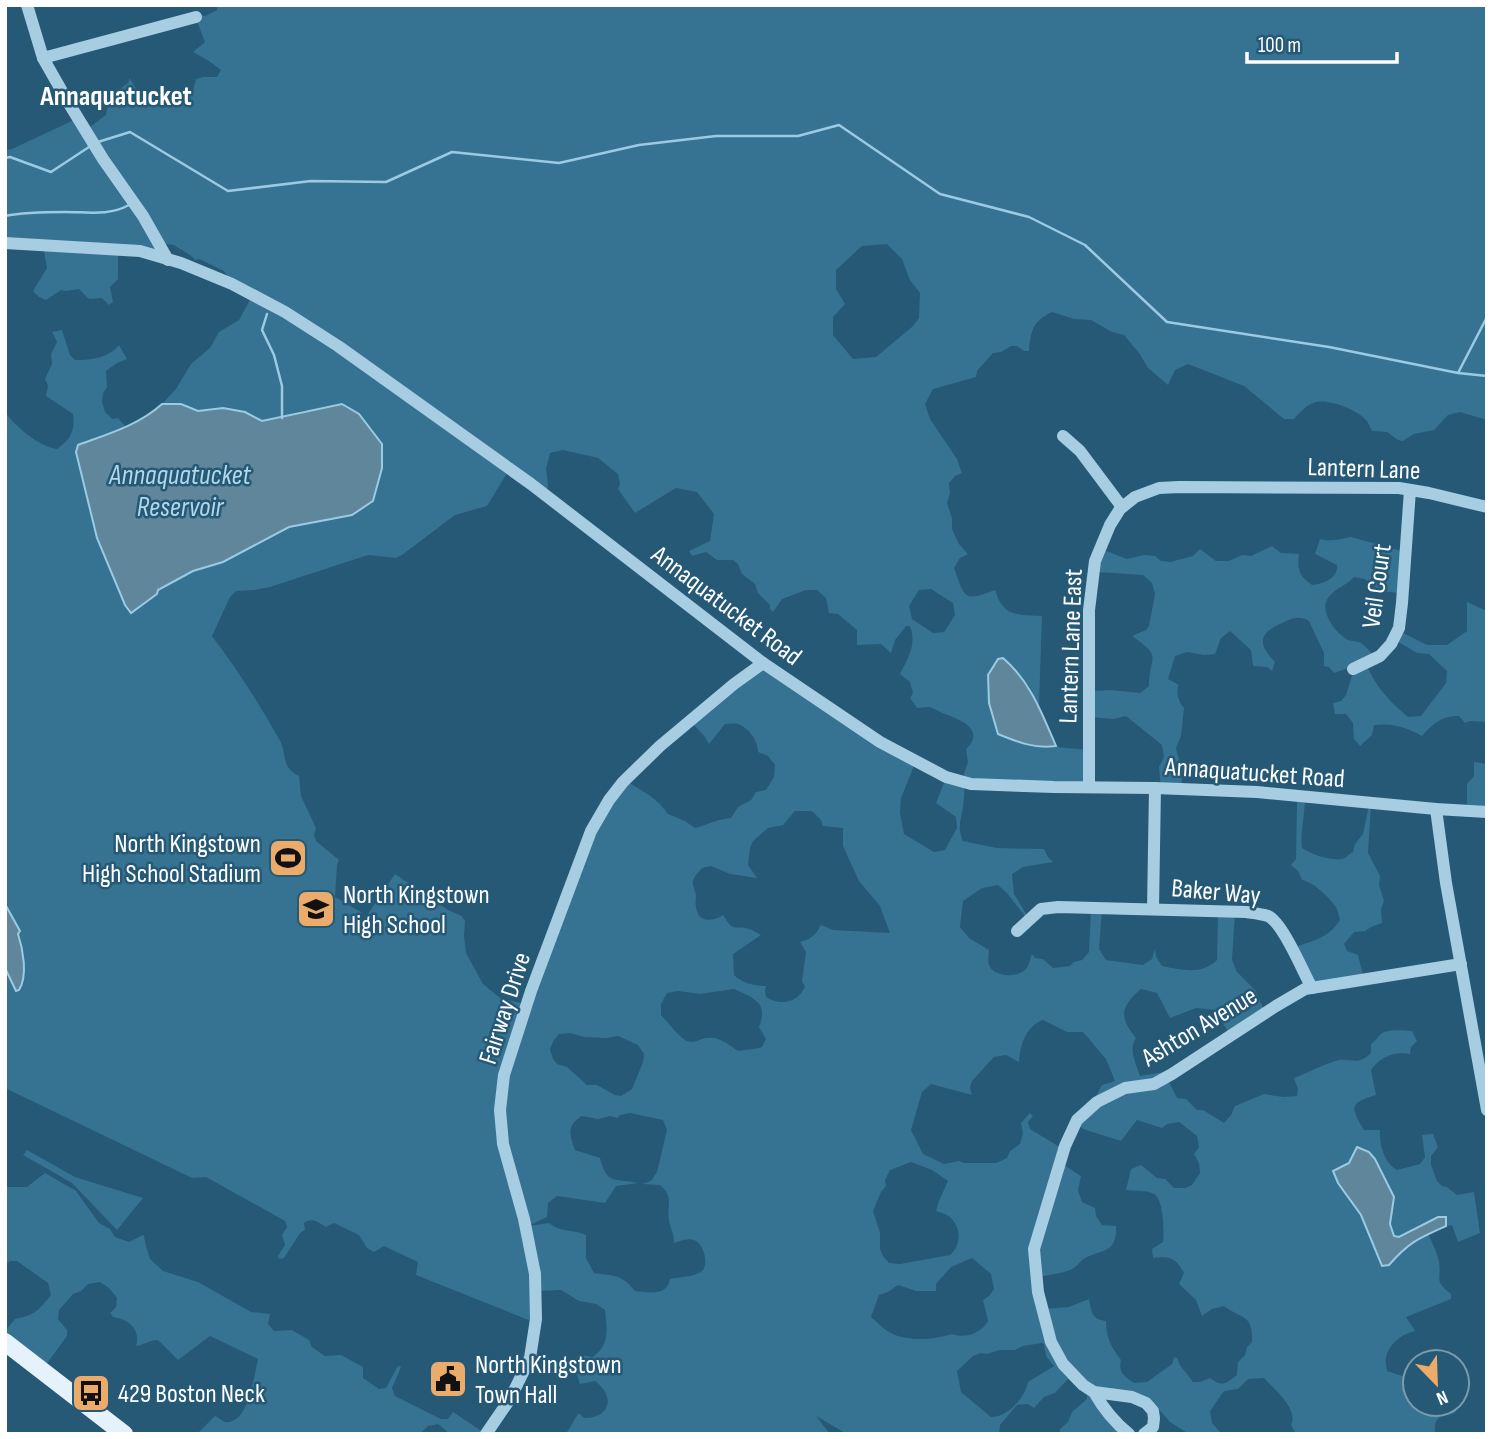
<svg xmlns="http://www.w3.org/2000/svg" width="1492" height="1439" font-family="'Sofia Sans Condensed',sans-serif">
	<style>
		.green { fill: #367291; fill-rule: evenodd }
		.water { fill: #60869c; stroke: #9acbe3; stroke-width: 2 }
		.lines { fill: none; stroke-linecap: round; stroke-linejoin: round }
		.stream { stroke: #9acbe3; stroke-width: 2.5 }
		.minor { stroke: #a6cde2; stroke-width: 12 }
		.major { stroke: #e5f2fb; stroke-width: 18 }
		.labels { text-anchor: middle; stroke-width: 5; stroke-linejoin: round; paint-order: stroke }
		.street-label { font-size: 26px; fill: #fff; stroke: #255976 }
		.poi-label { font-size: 26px; fill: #fff; stroke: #255976; text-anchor: start }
		.neighbourhood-label { font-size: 28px; font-weight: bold; fill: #fff; stroke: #255976 }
		.water-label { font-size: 28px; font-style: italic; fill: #b1d7ea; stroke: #255976 }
	</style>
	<rect width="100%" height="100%" fill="#255976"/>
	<!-- green -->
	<g class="green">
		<path d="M217 5H1487V420L1460 412 1448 415 1434 430 1414 434 1403 441 1398 440 1387 432 1372 431C1370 428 1369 424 1367 421 1358 410 1330 399 1316 402 1306 405 1301 411 1294 419H1284L1244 386 1188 364 1175 370 1168 385 1148 368 1139 353 1124 335 1112 332 1091 320 1074 319 1052 312C1032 322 1031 330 1029 351H1024L1017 346H1011L1001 352 993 353 977 371 976 377 933 389 925 404 930 419 957 459 962 473 955 476 949 483 950 493 947 503 952 518V529L959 544 968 554 960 558 954 568C965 598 963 602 995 590 997 595 999 602 1003 606 1011 617 1030 615 1042 616L1039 705 1028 684 1044 748 1056 747 1088 750 1090 784H965C964 791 964 800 963 807 961 820 957 828 963 841L997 848 1044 849 1048 857 1053 862 1023 867 1012 874 1014 894 1028 917V920L1007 893 998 885 982 888 963 901 960 927 969 938 989 950C989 955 987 962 990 967 996 977 1018 978 1026 969 1029 966 1030 959 1032 954L1035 958 1043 959 1053 968 1070 966 1074 962 1082 960 1089 952 1091 909H1102L1099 949 1106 960 1143 965 1152 959 1155 949 1156 957 1162 966C1181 970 1202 975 1217 960L1218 913H1235L1232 960 1237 972 1255 990 1265 1012 1230 1035 1215 1010 1196 1008 1170 1018 1157 993 1141 989C1120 1007 1119 1017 1136 1038 1128 1050 1136 1063 1140 1076L1164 1072 1177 1098 1186 1099 1197 1110H1203L1224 1123 1231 1115 1235 1106 1264 1094 1283 1097 1297 1096 1298 1089 1294 1078C1307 1073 1326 1063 1339 1060 1353 1058 1358 1066 1371 1053V1044C1374 1042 1377 1038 1380 1035 1387 1028 1402 1031 1412 1031L1417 1041 1411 1047 1410 1054C1394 1051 1380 1057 1371 1070L1376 1095C1348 1103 1351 1108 1364 1130H1380C1379 1145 1384 1162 1397 1170L1420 1164 1425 1157 1422 1135 1433 1134 1438 1147 1431 1156V1165L1437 1181 1442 1186 1447 1187 1457 1195 1474 1192 1480 1233 1458 1242 1452 1225 1446 1226 1445 1217H1438L1398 1237 1394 1236 1390 1224 1394 1197 1375 1159 1369 1152 1357 1147 1338 1183 1361 1215 1382 1265 1389 1264C1401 1251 1412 1241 1428 1233 1432 1243 1437 1252 1439 1262 1442 1281 1433 1279 1451 1294V1299L1406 1317 1415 1331C1403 1333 1387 1345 1386 1359 1385 1363 1387 1367 1387 1371L1415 1380V1404H1457V1392L1464 1402 1457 1408 1455 1413C1440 1417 1434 1416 1435 1434H1296L1291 1425C1299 1409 1274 1389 1264 1378L1248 1379 1238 1389 1224 1391 1210 1411 1212 1423 1220 1432 1233 1434H1189L1170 1422 1154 1404 1114 1392 1100 1410 1122 1434H1060V1429L1068 1422 1072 1412 1087 1399V1396L1068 1379 1055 1393 1044 1397 1034 1408 1028 1404 1017 1405 1000 1425 999 1434H847L816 1416 830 1434H565C571 1428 573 1420 579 1413L584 1418C610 1418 616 1397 595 1381L580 1384 577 1375 565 1363 576 1359 578 1355 593 1357C610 1344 607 1330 605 1310L596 1304 579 1301 561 1290 538 1291 536 1323 416 1275 418 1262 384 1246 374 1252 367 1248 359 1235 334 1223 326 1227C318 1222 312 1217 304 1223L305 1230 300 1233 284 1258 279 1259 278 1256 285 1245 282 1235 287 1227 285 1221 206 1177 192 1178 5 1088V968L16 990 21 943 18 933 20 931 5 904V412C16 427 38 446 57 449 71 439 75 431 73 414L46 396 48 386 45 379 52 364 51 354 57 342 52 332 62 330 70 355 75 360C91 360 109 358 119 345L127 359 117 363 106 371 107 387 103 393 102 402 105 412 112 419 118 418 126 427 79 445 97 538 125 605 131 612 157 594 158 590 193 571 223 562 289 527 352 515 306 410 262 421 245 412 223 408 198 411 181 404H162L176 389 191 364 210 348 219 332 239 320 251 298 232 284 224 271 199 259 195 260C190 253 180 250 174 245L161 244 165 256 118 251V279L110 287 113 302 109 305 102 298 89 299 79 289 66 291 61 290 46 300 39 297 33 291 47 268 43 246 5 244V150L12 149 76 119 86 130 106 115 109 100 103 91 119 90 129 82V78C136 86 138 96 145 104L171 103 193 91 196 79 203 77H217L221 70 209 61 193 52 205 42 194 14 205 16 217 10ZM887 244 902 259 910 280 920 293 919 318 912 327 876 357 853 359 833 335V317L845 304 836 289V270L862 246ZM563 450 598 458 618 474 620 484 618 489 635 513 676 488 697 492 714 514 710 541 689 551 692 556 706 552 717 560H733L738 564 742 574 755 584 758 593 770 605V609L773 612 782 599 806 590H817L826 598 829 613 838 614 857 630V645L881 644 891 653 895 640 906 626H910C917 644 908 658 900 674L910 682 913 693 910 698 917 708C919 708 927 707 929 707 934 708 940 712 945 714 961 720 986 730 966 749L968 762 962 780 946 778 936 803 956 817 957 828 945 850 934 852 904 834 900 813 901 798 916 761 762 665 693 724 705 737 709 744 725 724C729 724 734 723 738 724 749 728 758 741 758 752L768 756 775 765 774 777 766 790 756 792 751 800 738 807 731 818C718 819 707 825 695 828L685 821 668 814 660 804 649 795 628 782 591 832 525 1004 500 998 483 984 466 953 464 936 465 921 462 916 448 910 395 874 359 927 358 920 361 912 335 897 337 865 339 860 316 841 314 835 316 828 301 796 299 776C280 767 288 754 279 739 259 703 237 669 212 636L230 597 236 591 255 590 270 587 368 555 396 558 402 555 455 515 487 506 509 470 547 495 548 484 546 469 550 453ZM931 589 953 603 955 615 944 632 933 633 912 619 909 606 919 590ZM795 811H812L821 820 823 826 843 828V846L859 881 880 906 890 933 833 930 821 925C815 936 811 939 800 942L806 952 802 981 805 987C797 1003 781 1006 766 997L765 991 766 986C754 986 742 983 734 975L733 954 761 935C757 933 753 930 749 929 733 924 736 935 723 915 713 922 698 923 696 907 695 903 696 899 696 895 695 889 691 884 694 878 696 874 699 872 702 868L711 866 730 874 757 878 748 865 750 848 753 841 768 828 783 825ZM734 989C753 998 769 1002 759 1027L766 1039 762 1047C754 1050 746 1049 738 1051 730 1045 718 1036 707 1038 698 1039 693 1045 685 1040 676 1034 668 1022 661 1015V1004L667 993 678 991 700 994ZM1043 1020 1067 1032H1083L1106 1059 1115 1081 1102 1085 1080 1126 1083 1129 1121 1141 1137 1120 1162 1128 1167 1124 1179 1122 1197 1136 1199 1147 1194 1154 1199 1163 1200 1173 1192 1185 1185 1188H1174L1165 1179 1157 1178 1141 1165 1131 1169 1126 1190C1134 1191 1147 1190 1154 1194 1164 1200 1164 1231 1163 1242L1152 1249 1153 1258C1171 1256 1175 1258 1184 1273L1179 1284 1196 1300 1202 1316 1212 1309 1224 1306C1242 1320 1253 1313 1252 1342L1247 1347 1245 1355 1238 1362 1237 1375C1226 1383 1223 1388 1210 1378L1200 1382H1193L1180 1365 1177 1358 1174 1357 1172 1364 1147 1382 1134 1383C1124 1376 1118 1372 1121 1360 1111 1347 1106 1337 1106 1321 1091 1319 1092 1313 1089 1299L1069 1307 1045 1309 1040 1277C1051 1274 1062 1274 1072 1269 1078 1266 1080 1261 1085 1258 1104 1249 1117 1253 1116 1226L1102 1225 1096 1216 1095 1208 1082 1202 1078 1190 1081 1176 1061 1163 1063 1149 1030 1129 1028 1122 1033 1116 1030 1113 1021 1123 1023 1133 1020 1144 1010 1151 1007 1158 996 1163H964L959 1161 944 1164 923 1154 911 1130 922 1092 931 1084 972 1095 970 1088 972 1081 994 1057 1006 1055 1019 1062C1020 1045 1026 1026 1043 1020ZM570 1033 584 1037 607 1038 618 1036 638 1045 644 1054 643 1062 632 1089 621 1096 615 1095 597 1085H587L567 1067 557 1064 553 1059 550 1049 554 1040 559 1034ZM630 1113 663 1120 667 1130 657 1172 651 1181 642 1184 660 1185C675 1198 666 1205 669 1221 671 1231 674 1232 674 1243 681 1241 689 1237 696 1241 704 1246 709 1264 702 1271 695 1277 679 1277 670 1279 667 1297 648 1292 635 1291 622 1274 614 1276 594 1273L586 1258V1235C573 1229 561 1233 549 1223L528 1226 547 1217 548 1203 557 1196 605 1203 616 1186 638 1183C614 1178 607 1185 600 1158L575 1150C569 1135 567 1125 582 1116L598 1119 610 1116 617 1118 620 1115ZM911 1162 932 1170 948 1181 939 1201 936 1211C939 1212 943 1213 947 1215 961 1224 963 1244 950 1255L900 1264 889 1263 883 1256 880 1249V1233L873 1211 881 1192 886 1186 885 1180 890 1170ZM972 1258 991 1274 994 1289 989 1296 983 1300 988 1321C981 1333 966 1339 952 1334 933 1340 906 1342 889 1332 882 1328 876 1321 871 1317L879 1295 888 1292 898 1285 916 1291H936V1284L951 1267ZM1042 1343 1044 1344 1046 1356 1054 1366 1028 1382C1025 1398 1007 1418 991 1417L961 1392 957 1371 973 1356 980 1353 987 1354 999 1350H1015L1023 1346Z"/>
		<path d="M1351 537 1405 552 1400 593 1379 591 1365 579 1354 577C1346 586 1335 588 1328 598 1319 611 1335 633 1348 640 1351 641 1355 641 1359 642 1365 645 1371 653 1376 658L1366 664C1376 687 1389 701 1408 717L1421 716 1446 683 1447 671 1429 654 1417 653 1395 640 1399 631 1427 645H1447L1467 631V602L1487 611V722L1470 721 1465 723 1459 716C1443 715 1432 724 1422 736 1405 727 1393 723 1374 725L1372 735 1360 746 1354 739 1353 723 1346 714H1335L1333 703 1341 701 1346 695 1354 669 1351 667 1334 673 1329 667 1324 666V653L1309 621C1299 615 1292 618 1282 623 1259 633 1257 644 1275 662L1272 671 1267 667 1253 666 1251 650 1230 631 1221 638 1215 654 1204 655 1187 652 1175 656 1168 679 1179 685C1175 691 1179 703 1184 708L1181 736 1176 748 1179 760 1183 765 1181 789H1161L1159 767 1164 757 1162 745 1126 716 1113 719 1090 717 1091 691 1111 690 1140 693 1149 686C1149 655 1164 658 1132 636L1146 630 1149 626 1155 594 1152 583 1143 575 1096 572 1101 549 1127 559 1144 555 1155 556 1161 561 1170 562 1193 556 1200 549 1216 561H1229L1242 555 1251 556 1272 546 1281 553 1299 554C1297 569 1299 576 1312 585 1324 584 1338 578 1337 565L1315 554 1320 539C1329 542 1341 539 1351 537Z"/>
		<polygon points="1474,762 1487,764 1487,812 1467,809 1467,784 1474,776"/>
		<path d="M1305 798C1305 815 1300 831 1302 848 1310 854 1332 861 1342 859 1346 858 1349 854 1353 852L1355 844 1363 834 1369 805 1371 804 1368 853 1380 876 1379 885 1384 901 1381 909 1382 923 1371 927 1365 931 1354 932 1344 944 1347 951 1358 955 1364 979 1319 988 1292 948C1312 941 1328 939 1340 920 1339 918 1338 911 1337 909 1331 899 1314 882 1302 880L1298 871 1291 865 1296 859 1297 801Z"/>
		<polygon points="27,1150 75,1177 143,1198 117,1230 72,1183 23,1155"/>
		<path d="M45 1173 76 1191 99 1223 110 1229 115 1237 129 1242 143 1235 144 1236 146 1246 150 1259 163 1271 198 1282 251 1312 270 1314 268 1324 274 1331 292 1330 309 1340 312 1347 325 1356 341 1355 363 1367V1378L379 1389 386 1388 398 1366 401 1367 392 1388 395 1396 441 1419H448L453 1412 486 1434H450L438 1424 428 1426 420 1434H197L215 1416C217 1417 223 1421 225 1422 249 1425 254 1375 258 1359L210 1336 178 1360 158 1340C149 1340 144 1345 136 1346 141 1330 129 1319 113 1317L110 1313 116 1307 117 1298 109 1288 100 1282 88 1284 81 1291 73 1294 59 1310 58 1319 67 1330V1336L42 1370 5 1343V1331L15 1319C35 1315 38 1311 51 1295L48 1283 17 1261H10L5 1265V1187H27Z"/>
	</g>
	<!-- water -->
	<g class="water">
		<path d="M162 404H181L198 411 223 408 245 412 262 421 342 404 359 414 382 444V468L373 501 352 515 289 527 223 562 193 571 158 590 157 594 131 613 125 605 97 538 76 452 78 445C108 434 139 425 162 404Z"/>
		<path d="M1003 658C1031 682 1042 714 1056 746 1035 749 1017 742 998 734L989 703 988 675 998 659Z"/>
		<path d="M5 904 20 931 18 934C23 949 28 976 19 990L16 991 5 968Z"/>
		<path d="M1357 1147 1369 1152 1375 1159 1394 1197 1390 1224 1394 1236 1399 1237 1438 1217H1446V1226C1419 1238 1409 1242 1389 1265L1382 1266 1361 1215 1338 1183 1333 1171 1349 1163Z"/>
	</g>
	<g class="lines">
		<!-- stream -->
		<g class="stream">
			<polyline points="98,142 130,132 228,191 311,181 386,182 452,152 559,163 639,145 716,136 798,136 839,125 940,194 1029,217 1085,245 1167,322 1329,347 1458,373 1487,376"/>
			<polyline points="5,158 10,157 51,172 89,147"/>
			<path d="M5 216C25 212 45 212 65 212 88 212 109 216 129 205"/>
			<polyline points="267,314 262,330 274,355 282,386 282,418"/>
			<polyline points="1458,373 1487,317"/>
		</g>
		<!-- minor -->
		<g class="minor">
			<polyline points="27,5 43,58 68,102 103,159 143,216 168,260"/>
			<polyline points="43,58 196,17"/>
			<polyline points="5,243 140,251 181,263 232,284 285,312 338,346 531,484 763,663 880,742 946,777 971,784 1054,787 1155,788 1257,792 1436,809 1487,812"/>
			<polyline points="1063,436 1080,451 1122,507"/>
			<polyline points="1353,669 1380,656 1391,644 1399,628 1402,603 1410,490"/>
			<polyline points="1089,787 1089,610 1095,561 1110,525 1120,509 1135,497 1159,488 1179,487 1399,488 1429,493 1487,507"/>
			<polyline points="1436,809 1446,883 1487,1110"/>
			<polyline points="1153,909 1155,788"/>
			<path d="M1017 931 1041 909 1058 907 1246 912C1253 913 1262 914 1268 916 1283 923 1303 972 1312 988"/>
			<path d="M1094 1392C1103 1408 1114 1422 1129 1434"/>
			<polyline points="486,1434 510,1399 530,1358 536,1319 535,1274 524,1219 503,1144 500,1110 504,1075 531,991 591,831 609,800 623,782 660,746 734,684 763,663"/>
			<polyline points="1144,1434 1153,1427 1154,1418 1153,1411 1146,1403 1132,1397 1094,1392 1083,1385 1063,1364 1051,1342 1038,1292 1034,1249 1065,1146 1077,1120 1097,1102 1125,1088 1154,1084 1172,1074 1276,1006 1305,989 1461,964"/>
		</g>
		<!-- major -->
		<polyline class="major" points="5,1342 124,1434"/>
	</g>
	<!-- icons -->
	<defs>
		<symbol id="stadium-square" viewBox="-11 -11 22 22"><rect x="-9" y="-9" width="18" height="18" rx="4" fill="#ebac6b" stroke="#255976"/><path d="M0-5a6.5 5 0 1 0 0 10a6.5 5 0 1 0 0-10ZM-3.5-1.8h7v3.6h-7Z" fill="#111"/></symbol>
		<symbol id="school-square" viewBox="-11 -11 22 22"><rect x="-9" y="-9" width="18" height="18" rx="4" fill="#ebac6b" stroke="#255976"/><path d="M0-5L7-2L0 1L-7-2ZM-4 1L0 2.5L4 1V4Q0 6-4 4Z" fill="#111"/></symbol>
		<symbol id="civic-square" viewBox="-11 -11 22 22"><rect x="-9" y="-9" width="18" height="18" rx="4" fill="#ebac6b" stroke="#255976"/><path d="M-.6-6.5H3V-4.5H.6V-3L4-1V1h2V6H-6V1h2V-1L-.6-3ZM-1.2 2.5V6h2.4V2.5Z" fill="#111"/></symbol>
		<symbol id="bus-square" viewBox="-11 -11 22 22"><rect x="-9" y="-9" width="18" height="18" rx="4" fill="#ebac6b" stroke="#255976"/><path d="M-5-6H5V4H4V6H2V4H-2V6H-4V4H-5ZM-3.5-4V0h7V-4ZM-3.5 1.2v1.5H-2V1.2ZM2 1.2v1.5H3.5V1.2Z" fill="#111"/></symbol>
	</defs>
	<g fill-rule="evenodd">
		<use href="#stadium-square" x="266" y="836" width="44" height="44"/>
		<use href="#school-square" x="294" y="887" width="44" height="44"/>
		<use href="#civic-square" x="426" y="1357" width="44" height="44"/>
		<use href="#bus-square" x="69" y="1371" width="44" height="44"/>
	</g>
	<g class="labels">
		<!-- street labels -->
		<g class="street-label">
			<text transform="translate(1364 468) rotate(2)" y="9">Lantern Lane</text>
			<text transform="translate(1376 586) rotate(-82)" y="9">Veil Court</text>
			<text transform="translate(727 605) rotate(37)" y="9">Annaquatucket Road</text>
			<text transform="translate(1070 646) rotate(-88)" y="9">Lantern Lane East</text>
			<text transform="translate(1255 772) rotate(4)" y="9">Annaquatucket Road</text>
			<text transform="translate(1216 891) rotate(5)" y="9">Baker Way</text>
			<text transform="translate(504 1008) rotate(-72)" y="9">Fairway Drive</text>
			<text transform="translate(1199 1026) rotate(-31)" y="9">Ashton Avenue</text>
		</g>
		<!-- poi labels -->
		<g class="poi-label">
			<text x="261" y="852" text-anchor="end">North Kingstown<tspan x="261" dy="30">High School Stadium</tspan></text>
			<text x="343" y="903">North Kingstown<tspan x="343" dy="30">High School</tspan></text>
			<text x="475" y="1373">North Kingstown<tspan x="475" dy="30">Town Hall</tspan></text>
			<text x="118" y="1402">429 Boston Neck</text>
		</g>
		<!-- neighbourhood labels -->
		<g class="neighbourhood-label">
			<text x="116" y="105">Annaquatucket</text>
		</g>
		<!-- water labels -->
		<g class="water-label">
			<text x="180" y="484">Annaquatucket<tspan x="180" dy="32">Reservoir</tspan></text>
		</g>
	</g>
	<!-- border -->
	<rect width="1492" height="1439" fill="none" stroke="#ffffff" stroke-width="14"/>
	<!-- north arrow -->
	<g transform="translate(1436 1383) rotate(157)"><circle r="33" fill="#255976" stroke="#7c9bad" stroke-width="2"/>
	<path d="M0-5L12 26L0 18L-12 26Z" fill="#ebac6b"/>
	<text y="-10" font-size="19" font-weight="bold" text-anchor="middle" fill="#ffffff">N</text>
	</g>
	<!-- scale -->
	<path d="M1247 52v10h150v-10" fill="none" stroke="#ffffff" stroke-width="3.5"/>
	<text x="1258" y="52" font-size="21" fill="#ffffff" stroke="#255976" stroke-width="5" paint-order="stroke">100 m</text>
</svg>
